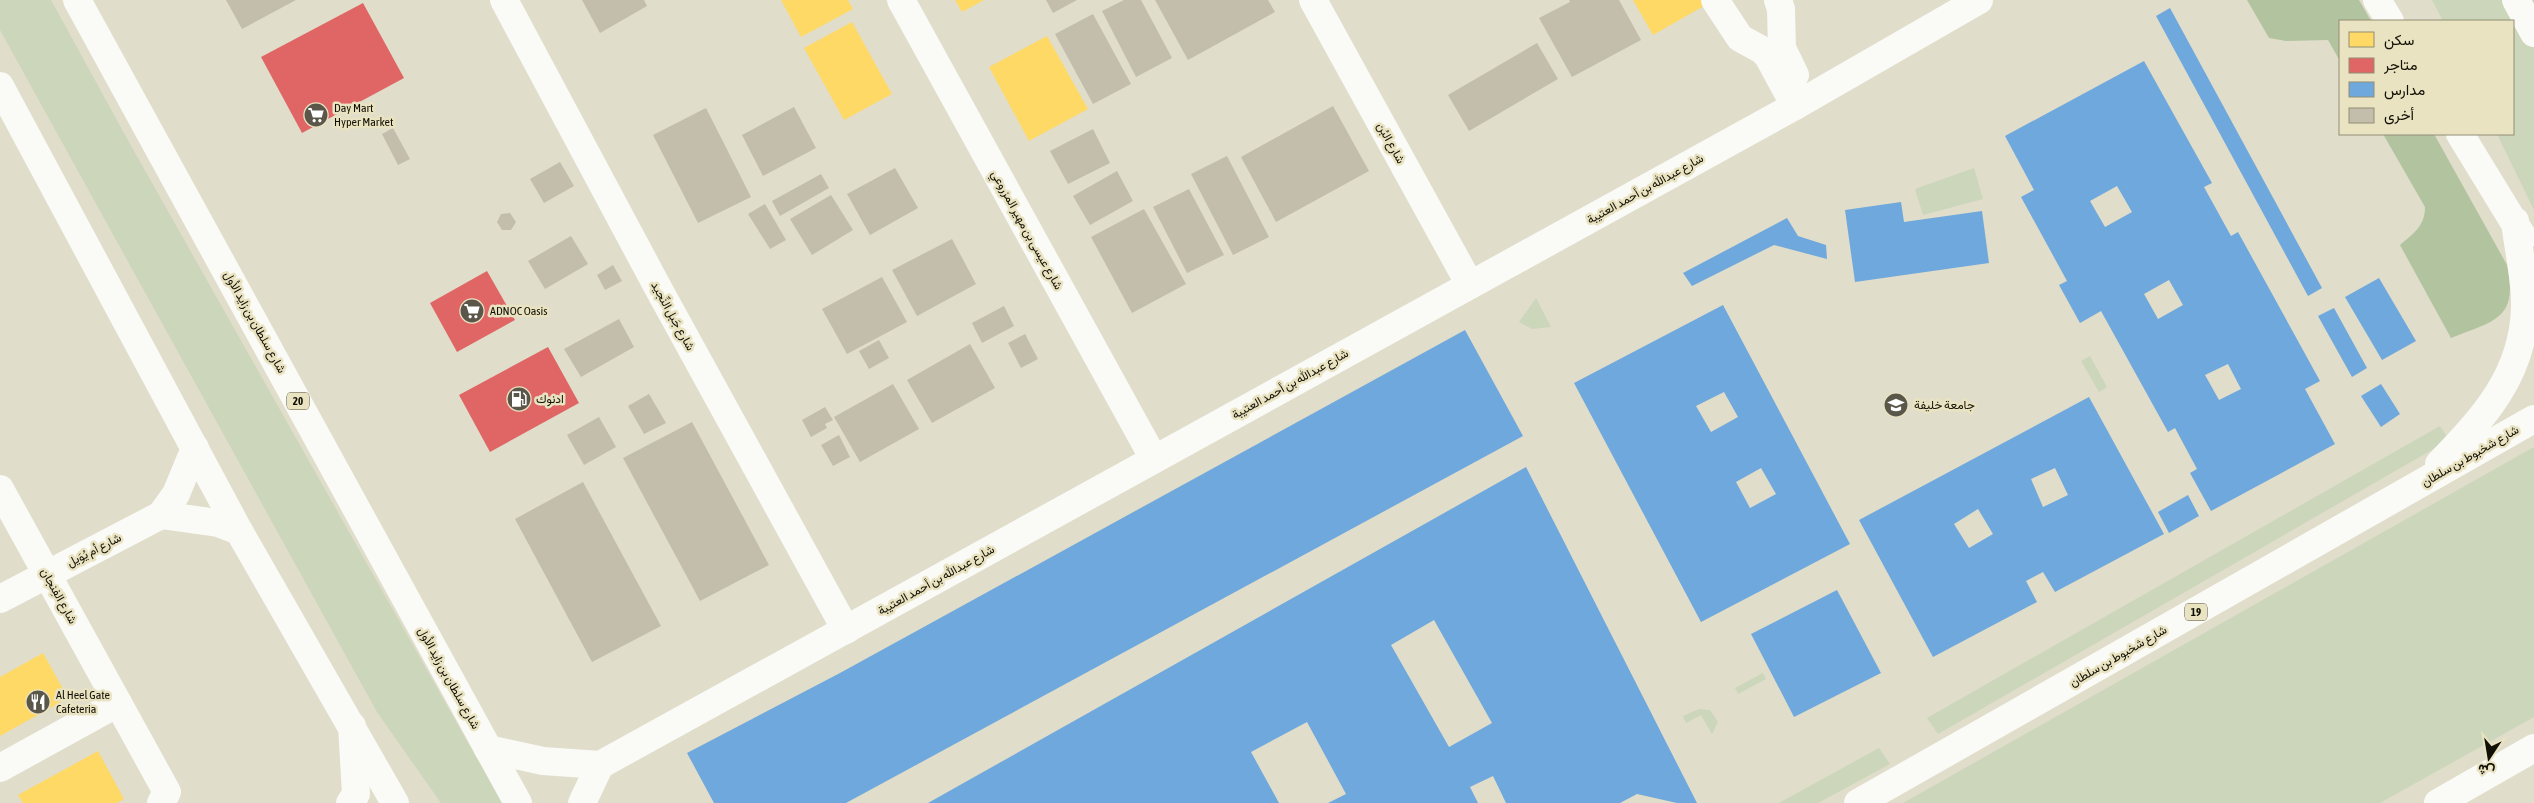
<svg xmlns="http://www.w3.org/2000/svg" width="2534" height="803" font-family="'Asap Condensed',Vazirmatn,sans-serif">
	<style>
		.green { fill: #cbd6ba }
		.forest { fill: #b2c39f }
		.homes { fill: #ffd966 }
		.shops { fill: #e06666 }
		.schools { fill: #6fa8dc; fill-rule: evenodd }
		.building { fill: #c2beab }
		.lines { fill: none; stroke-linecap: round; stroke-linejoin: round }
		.minor { stroke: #fafaf7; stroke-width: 28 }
		.major { stroke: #fafaf7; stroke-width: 28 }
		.labels { text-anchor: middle; stroke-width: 5; stroke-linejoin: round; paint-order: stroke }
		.shield { fill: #e9e3c1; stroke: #524f3d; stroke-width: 1 }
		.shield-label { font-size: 11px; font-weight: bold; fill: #120f05 }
		.poi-label { font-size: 12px; fill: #120f05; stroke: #e9e3c1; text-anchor: start }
		.street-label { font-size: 12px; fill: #120f05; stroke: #e9e3c1 }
	</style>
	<rect width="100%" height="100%" fill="#e0ddca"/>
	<!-- green -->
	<g class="green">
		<polygon points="0,0 51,0 130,144 502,803 441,803 377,712 0,30"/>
		<polygon points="2432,0 2534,0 2534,210 2497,134 2513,134 2513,21 2443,21"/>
		<polygon points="1974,168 1983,199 1923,215 1915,189"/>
		<polygon points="1536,298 1551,327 1532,329 1519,322"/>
		<polygon points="2090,356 2107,387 2099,392 2081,361"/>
		<polygon points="2440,426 2449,440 1938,734 1927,718"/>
		<polygon points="2534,447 2534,717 2380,803 1903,803"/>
		<polygon points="1763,673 1766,679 1738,694 1735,688"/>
		<polygon points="1699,709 1710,710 1718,722 1712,734 1701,715 1686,723 1683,716"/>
		<polygon points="1879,748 1890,764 1818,803 1779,803"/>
	</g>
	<!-- forest -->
	<g class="forest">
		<polygon points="2247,0 2359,0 2371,21 2340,21 2340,61 2328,40 2286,41 2269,38"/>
		<path d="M2383 134H2434L2507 265C2519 319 2494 321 2451 338L2400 245C2414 233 2425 226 2425 207Z"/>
	</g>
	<!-- homes -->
	<g class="homes">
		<polygon points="781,0 848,0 853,9 801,37"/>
		<polygon points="955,0 984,0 962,12"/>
		<polygon points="1633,0 1707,0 1709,3 1653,35"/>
		<polygon points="852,22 892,94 844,120 804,48"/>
		<polygon points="1047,36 1088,109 1029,141 989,67"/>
		<polygon points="43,653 68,698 0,736 0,677"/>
		<polygon points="98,751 124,799 117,803 23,803 18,795"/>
	</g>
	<!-- shops -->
	<g class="shops">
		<polygon points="363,3 404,78 302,133 261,57"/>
		<polygon points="487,271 515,320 457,352 430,303"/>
		<polygon points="548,347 579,403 490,452 459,395"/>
	</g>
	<!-- schools -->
	<g class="schools">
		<polygon points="2170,8 2322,288 2308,296 2156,16"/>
		<path d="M2144 61 2212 183 2204 187 2231 236 2238 232 2320 381 2305 389 2335 444 2211 511 2190 473 2197 469 2175 428 2168 432 2101 311 2080 323 2059 285 2067 281 2021 197 2034 190 2005 136ZM2117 186 2132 212 2105 227 2090 201ZM2169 280 2183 305 2158 319 2144 294ZM2228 364 2241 389 2219 400 2205 375Z"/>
		<polygon points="1901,202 1904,222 1982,211 1989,263 1855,282 1845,210"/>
		<polygon points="1787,218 1798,236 1826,245 1827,259 1774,245 1692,286 1683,273"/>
		<polygon points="2379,278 2416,341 2382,360 2345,297"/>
		<path d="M1723 305 1850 544 1701 622 1574 383ZM1724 392 1738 417 1711 432 1696 406ZM1761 468 1776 494 1750 508 1736 482Z"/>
		<polygon points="2334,308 2367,368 2352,377 2318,316"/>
		<polygon points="1465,330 1523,436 846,803 714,803 687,753 840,673"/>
		<polygon points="2381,384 2400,414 2381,427 2361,396"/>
		<path d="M2089 397 2164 534 2055 592 2043 572 2026 581 2037 602 1933 657 1859 520ZM2055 468 2068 495 2043 507 2031 479ZM1978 509 1993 534 1969 548 1954 524Z"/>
		<path d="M1526 467 1697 803H1677L1637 794 1620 803H1506L1493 776 1470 787 1478 803H1328L1346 794 1307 722 1251 752 1279 803H928ZM1434 620 1492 723 1449 747 1391 645Z"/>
		<polygon points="2188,495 2199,516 2169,533 2158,512"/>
		<polygon points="1837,590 1881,673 1794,717 1751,634"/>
	</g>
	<!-- building -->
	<g class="building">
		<polygon points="226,0 296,0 242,29"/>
		<polygon points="582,0 644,0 647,6 600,33"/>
		<polygon points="1046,0 1077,0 1053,13"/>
		<polygon points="1124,0 1141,0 1172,58 1136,77 1102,11"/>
		<polygon points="1155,0 1268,0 1275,12 1188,60"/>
		<polygon points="1569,0 1619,0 1641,40 1572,77 1539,18 1570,2"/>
		<polygon points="1093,14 1131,84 1093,104 1055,34"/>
		<polygon points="1537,43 1558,79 1469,131 1448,95"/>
		<polygon points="1333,106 1369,171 1276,222 1241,157"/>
		<polygon points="794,107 816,148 763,176 742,135"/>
		<polygon points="706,108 751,197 698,223 653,135"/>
		<polygon points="393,128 410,159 398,165 382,134"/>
		<polygon points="1093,129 1110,163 1068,184 1050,151"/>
		<polygon points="1227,156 1269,237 1233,255 1191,174"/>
		<polygon points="560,162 574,186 544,203 530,179"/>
		<polygon points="895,168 918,208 870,235 847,194"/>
		<polygon points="1117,171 1133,201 1090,225 1073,196"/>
		<polygon points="821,174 829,188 780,216 772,201"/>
		<polygon points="1189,189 1224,255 1187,273 1153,207"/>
		<polygon points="831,195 853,230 812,255 790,219"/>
		<polygon points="765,204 786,240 770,249 748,214"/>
		<polygon points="1144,209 1186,284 1132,313 1091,237"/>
		<polygon points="510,213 516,222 511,230 502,230 497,222 501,214"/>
		<polygon points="571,236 588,264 545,289 528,261"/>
		<polygon points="952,239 976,284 917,316 892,270"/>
		<polygon points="613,265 622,281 605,290 597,275"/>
		<polygon points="882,277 907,322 847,354 822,309"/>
		<polygon points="1004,306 1014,326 982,343 972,323"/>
		<polygon points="619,319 634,347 581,377 564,349"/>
		<polygon points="1025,334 1038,359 1021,368 1008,343"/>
		<polygon points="879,340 889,358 869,369 859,351"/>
		<polygon points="970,344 995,388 932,423 907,380"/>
		<polygon points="893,384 919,429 860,462 834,417"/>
		<polygon points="649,394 666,423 644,434 628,406"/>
		<polygon points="825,407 833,420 825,424 827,428 811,437 802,420"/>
		<polygon points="599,417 616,447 584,465 567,435"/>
		<polygon points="692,422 769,565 700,601 623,458"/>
		<polygon points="839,435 850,457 833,466 821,445"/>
		<polygon points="583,482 661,626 592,662 515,519"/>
	</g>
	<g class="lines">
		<!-- minor -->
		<g class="minor">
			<polyline points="504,0 657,286 846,630"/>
			<polyline points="901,0 1154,459"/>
			<polyline points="1313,0 1470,285"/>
			<polyline points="1715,0 1740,38 1762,50 1768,56 1795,106"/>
			<polyline points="1778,0 1781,9 1782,48 1795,75"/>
			<polyline points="0,489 167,792 161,803"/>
			<polyline points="161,515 218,523 239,531"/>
			<polyline points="0,599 161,515 176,494 195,448"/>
			<polyline points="488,749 543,761 600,765 1795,106 1979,0"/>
			<polyline points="0,768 118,703"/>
			<polyline points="350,803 356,794 352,726"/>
			<polyline points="582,803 600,765"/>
		</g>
		<!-- major -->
		<g class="major">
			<polyline points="77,0 518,803"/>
			<polyline points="2377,0 2390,21"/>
			<polyline points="2516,0 2534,33"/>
			<polyline points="0,86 239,531 395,803"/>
			<polyline points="2460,134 2523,237"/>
			<path d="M2439 464C2483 418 2523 376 2525 308 2526 280 2518 249 2515 221"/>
			<polyline points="1858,803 2534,419"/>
			<polyline points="2438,803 2534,748"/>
		</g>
	</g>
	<!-- icons -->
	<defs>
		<symbol id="supermarket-disc" viewBox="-11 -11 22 22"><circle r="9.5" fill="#5a574a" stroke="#e9e3c1"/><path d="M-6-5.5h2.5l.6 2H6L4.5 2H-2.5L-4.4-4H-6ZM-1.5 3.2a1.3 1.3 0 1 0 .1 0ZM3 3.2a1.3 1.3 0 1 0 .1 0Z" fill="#fff"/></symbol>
		<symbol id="fuel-disc" viewBox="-11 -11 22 22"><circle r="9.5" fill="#5a574a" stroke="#e9e3c1"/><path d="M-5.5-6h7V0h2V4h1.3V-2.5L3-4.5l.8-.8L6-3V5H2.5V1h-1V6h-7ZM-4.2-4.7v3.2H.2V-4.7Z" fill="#fff"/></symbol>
		<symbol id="university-disc" viewBox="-11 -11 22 22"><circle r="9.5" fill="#5a574a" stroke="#e9e3c1"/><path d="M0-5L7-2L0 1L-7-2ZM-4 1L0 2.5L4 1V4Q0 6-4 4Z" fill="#fff"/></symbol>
		<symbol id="restaurant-disc" viewBox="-11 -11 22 22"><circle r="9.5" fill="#5a574a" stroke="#e9e3c1"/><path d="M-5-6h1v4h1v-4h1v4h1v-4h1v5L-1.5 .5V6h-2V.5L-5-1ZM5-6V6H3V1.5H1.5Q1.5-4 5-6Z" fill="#fff"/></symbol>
	</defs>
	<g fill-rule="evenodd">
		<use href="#supermarket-disc" x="302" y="101" width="28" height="28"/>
		<use href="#supermarket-disc" x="458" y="297" width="28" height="28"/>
		<use href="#fuel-disc" x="505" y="385" width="28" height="28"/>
		<use href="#university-disc" x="1882" y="391" width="28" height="28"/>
		<use href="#restaurant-disc" x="24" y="688" width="28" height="28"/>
	</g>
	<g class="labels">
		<!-- shield labels -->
		<g class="shield">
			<rect x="287" y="392.5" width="22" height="17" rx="4"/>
			<rect x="2185" y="603.5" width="22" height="17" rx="4"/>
		</g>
		<g class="shield-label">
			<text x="298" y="405">20</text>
			<text x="2196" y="616">19</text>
		</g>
		<!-- poi labels -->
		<g class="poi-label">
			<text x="334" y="112">Day Mart<tspan x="334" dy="14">Hyper Market</tspan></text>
			<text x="490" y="315">ADNOC Oasis</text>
			<text x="536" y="403">ادنوك</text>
			<text x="1914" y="409">جامعة خليفة</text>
			<text x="56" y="699">Al Heel Gate<tspan x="56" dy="14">Cafeteria</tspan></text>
		</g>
		<!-- street labels -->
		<g class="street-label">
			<text transform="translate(1391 143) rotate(61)" y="4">شارع البُن</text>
			<text transform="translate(1645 189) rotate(-29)" y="4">شارع عبدالله بن أحمد العتيبة</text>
			<text transform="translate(1027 230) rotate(61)" y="4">شارع عيسى بن مهير المزروعي</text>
			<text transform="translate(673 316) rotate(61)" y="4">شارع جَبل النِّجيد</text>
			<text transform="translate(255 322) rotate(61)" y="4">شارع سلطان بن زايد الأول</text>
			<text transform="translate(1290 384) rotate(-29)" y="4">شارع عبدالله بن أحمد العتيبة</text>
			<text transform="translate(2470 456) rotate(-30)" y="4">شارع شخبوط بن سلطان</text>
			<text transform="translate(94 550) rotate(-27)" y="4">شارع أم يُوَيل</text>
			<text transform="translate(936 580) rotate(-29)" y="4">شارع عبدالله بن أحمد العتيبة</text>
			<text transform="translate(59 596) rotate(61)" y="4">شارع الفِنجان</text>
			<text transform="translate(2118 656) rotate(-30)" y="4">شارع شخبوط بن سلطان</text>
			<text transform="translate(449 678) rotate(61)" y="4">شارع سلطان بن زايد الأول</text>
		</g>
	</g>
	<!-- legend -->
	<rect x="2339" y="20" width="175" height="115" fill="#e9e3c1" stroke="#938e76"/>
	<rect x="2349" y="32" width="25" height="15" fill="#ffd966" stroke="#938e76"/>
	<text x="2384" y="45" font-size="15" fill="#120f05">سكن</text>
	<rect x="2349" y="58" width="25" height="15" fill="#e06666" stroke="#938e76"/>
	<text x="2384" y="70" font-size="15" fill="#120f05">متاجر</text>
	<rect x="2349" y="82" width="25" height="15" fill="#6fa8dc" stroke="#938e76"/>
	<text x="2384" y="95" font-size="15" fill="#120f05">مدارس</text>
	<rect x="2349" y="108" width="25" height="15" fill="#c2beab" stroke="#938e76"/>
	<text x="2384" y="120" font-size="15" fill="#120f05">أخرى</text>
	<!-- north arrow -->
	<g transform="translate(2489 758) rotate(192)" stroke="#e9e3c1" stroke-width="4" paint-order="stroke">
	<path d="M0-4L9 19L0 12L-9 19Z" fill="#120f05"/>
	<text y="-8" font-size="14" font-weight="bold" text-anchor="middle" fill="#120f05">ش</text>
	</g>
</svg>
